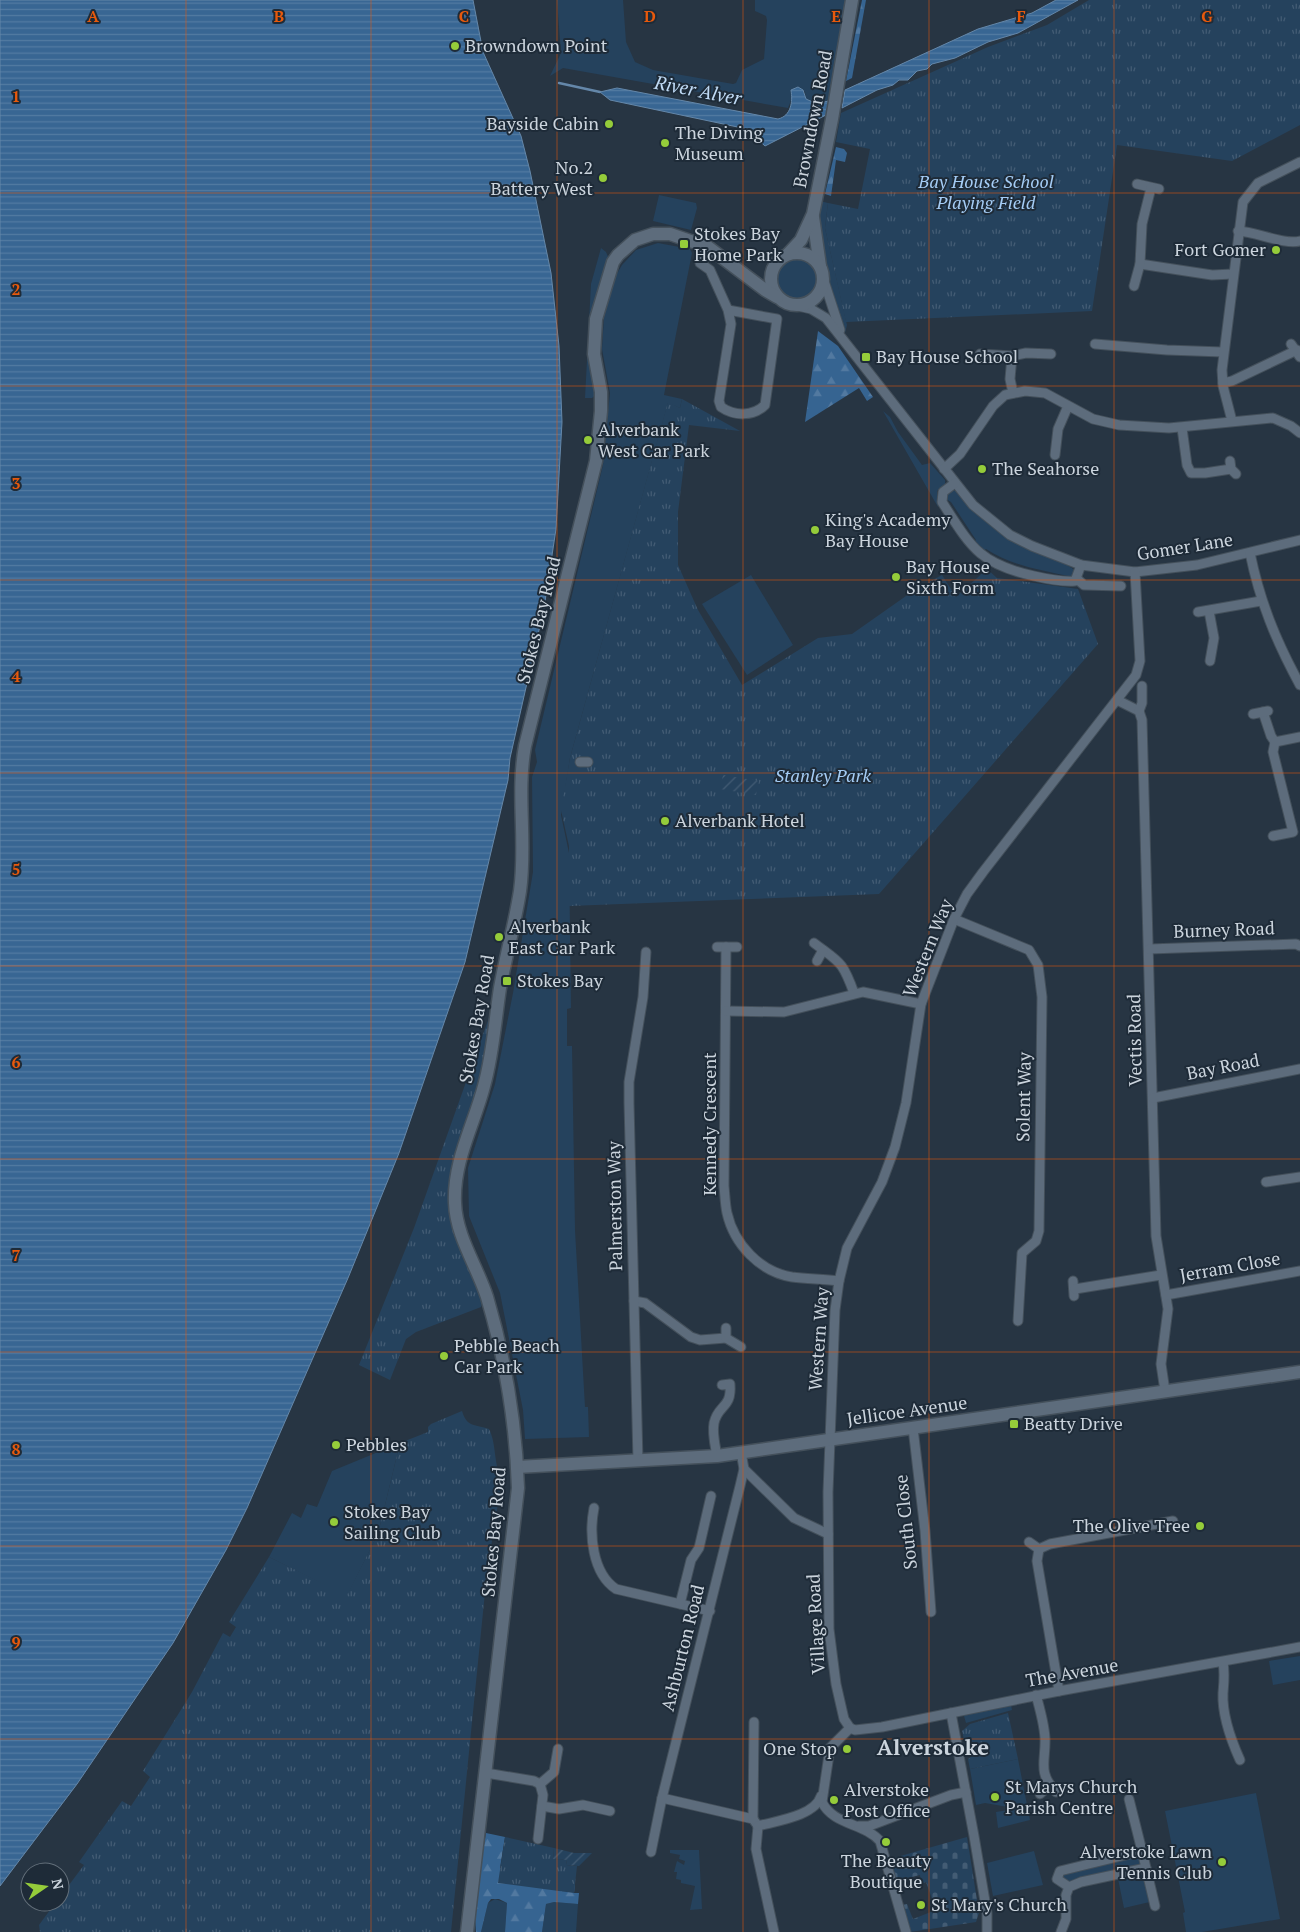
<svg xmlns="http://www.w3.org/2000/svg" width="1300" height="1932" font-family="'PT Serif',serif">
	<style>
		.grass { fill: #25425d }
		.forest { fill: url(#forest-firs) }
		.cemetery { fill: url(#cemetery-stones) }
		.park { fill: url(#park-tufts) }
		.garden { fill: url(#garden-furrows) }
		.water { fill: url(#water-rules); stroke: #6487a9 }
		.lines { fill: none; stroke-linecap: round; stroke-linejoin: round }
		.stream { stroke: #6487a9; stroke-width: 2.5 }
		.street-casing { stroke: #44505b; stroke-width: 11 }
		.secondary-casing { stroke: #44505b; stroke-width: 15 }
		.street { stroke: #5d6c7c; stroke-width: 9 }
		.secondary { stroke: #5d6c7c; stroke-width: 12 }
		.grid { fill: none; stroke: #e8590c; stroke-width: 1; stroke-opacity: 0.55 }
		.poi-dot { fill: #95cc3a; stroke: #1e2b38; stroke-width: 2 }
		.labels { text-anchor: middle; stroke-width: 4; stroke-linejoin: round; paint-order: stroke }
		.poi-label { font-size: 18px; fill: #cbd4dd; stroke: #1e2b38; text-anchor: start }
		.street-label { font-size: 18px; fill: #cbd4dd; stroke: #1e2b38 }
		.park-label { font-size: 18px; font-style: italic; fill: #a4ccf5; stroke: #1e2b38 }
		.water-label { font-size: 19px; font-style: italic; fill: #bfdaf5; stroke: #1e2b38 }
		.district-label { font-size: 22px; font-weight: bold; fill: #cbd4dd; stroke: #1e2b38 }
		.grid-label { font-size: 16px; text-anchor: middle; font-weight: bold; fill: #e8590c; stroke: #1e2b38; stroke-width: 4; stroke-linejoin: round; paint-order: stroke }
	</style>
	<defs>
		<pattern id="forest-firs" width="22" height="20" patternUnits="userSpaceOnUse" patternTransform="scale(1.25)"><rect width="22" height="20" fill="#366491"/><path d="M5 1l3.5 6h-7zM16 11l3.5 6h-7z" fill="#5279a0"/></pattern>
		<pattern id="cemetery-stones" width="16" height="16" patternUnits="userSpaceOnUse" patternTransform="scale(1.25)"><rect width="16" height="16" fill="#25425d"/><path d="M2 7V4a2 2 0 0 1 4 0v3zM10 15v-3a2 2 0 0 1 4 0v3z" fill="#435c74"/></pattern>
		<pattern id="park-tufts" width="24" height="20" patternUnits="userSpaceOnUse" patternTransform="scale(1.25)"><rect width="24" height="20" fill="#25425d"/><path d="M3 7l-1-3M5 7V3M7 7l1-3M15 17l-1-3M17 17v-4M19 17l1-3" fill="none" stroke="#435c74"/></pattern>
		<pattern id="garden-furrows" width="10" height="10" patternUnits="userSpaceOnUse" patternTransform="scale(1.25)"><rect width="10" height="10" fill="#25425d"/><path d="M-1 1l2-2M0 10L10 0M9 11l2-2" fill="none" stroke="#435c74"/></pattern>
		<pattern id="water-rules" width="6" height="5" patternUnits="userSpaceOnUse" patternTransform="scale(1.25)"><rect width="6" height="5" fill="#386693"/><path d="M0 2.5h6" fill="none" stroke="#537ba2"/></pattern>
	</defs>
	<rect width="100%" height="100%" fill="#273543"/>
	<!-- grass -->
	<g class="grass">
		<polygon points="557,0 623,0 626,42 635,62 653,70 733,84 736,83 742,70 764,59 767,20 766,16 755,11 755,0 847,0 831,99 817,104 806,99 805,92 798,87 792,90 792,98 788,108 563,68 550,76 561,53"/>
		<polygon points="659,195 696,203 697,208 691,230 653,221"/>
		<path d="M820 201 828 203 825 228 847 325 845 333C833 304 821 260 818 228 817 220 819 210 820 201Z"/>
		<polygon points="658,243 690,249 692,253 664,395 682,399 680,408 668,403 570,758 561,815 569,853 571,1008 567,1009 567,1046 572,1046 575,1230 585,1407 588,1407 589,1437 525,1439 523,1410 500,1293 469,1216 468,1168 495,1084 513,993 533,872 532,777 537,762 535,750 603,465 610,393 602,349 604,318 615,277 622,265 636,250"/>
		<polygon points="601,248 606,252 609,259 595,316 600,391 592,398 585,398 591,284"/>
		<circle cx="797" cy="279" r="22"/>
		<polygon points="883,411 890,417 898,432 922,465 930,463 945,480 945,485 937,491 938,507"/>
		<path d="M951 490 956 491C972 510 990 528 1012 540 1024 548 1069 563 1074 570L1073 576 1068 579V576C1040 570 1010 565 986 549L984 551 974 542 976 540 951 502 946 499 947 492Z"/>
		<polygon points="751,575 793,645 747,675 702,604"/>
		<polygon points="400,1443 378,1534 347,1596 269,1557 292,1513 301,1518 307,1504 317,1507 332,1471"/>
		<polygon points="1300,1656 1300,1680 1273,1685 1269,1661"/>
		<polygon points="1011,1705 1012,1710 966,1723 964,1716 966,1714"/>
		<polygon points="1018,1759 1030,1820 998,1828 996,1812 1008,1810 1008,1807 985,1803 976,1805 970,1769"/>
		<polygon points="1256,1793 1280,1919 1202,1932 1186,1932 1183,1913 1185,1912 1165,1811"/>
		<polygon points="670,1850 699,1850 702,1909 690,1910 695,1886 681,1883 681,1880 676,1879 677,1872 674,1872 677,1861 684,1865 685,1861 679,1859 680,1855 670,1853"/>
		<polygon points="1034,1851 1043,1885 993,1896 987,1863"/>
		<polygon points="1142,1851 1154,1901 1124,1908 1117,1874 1071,1885 1057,1875"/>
		<polygon points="495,1899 507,1903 505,1932 481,1932 488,1903"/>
		<polygon points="554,1902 578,1904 576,1932 542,1932 546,1904"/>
	</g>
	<!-- forest -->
	<g class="forest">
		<polygon points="862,0 866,0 852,78 846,81"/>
		<polygon points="836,147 844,149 847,153 845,162 836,160 831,196 825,194"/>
		<polygon points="818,331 838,346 873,397 867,401 859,388 805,422"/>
		<polygon points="486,1833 505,1837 500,1868 575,1883 574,1893 579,1893 578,1904 554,1902 546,1904 542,1932 505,1932 507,1903 499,1899 491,1899 488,1903 481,1932 476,1932 474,1905"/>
	</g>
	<!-- cemetery -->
	<polygon class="cemetery" points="967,1837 979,1913 976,1922 910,1932 902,1905 907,1904 913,1919 936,1910 926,1882 921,1884 920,1875 908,1878 900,1889 898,1887 890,1859"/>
	<!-- park -->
	<g class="park">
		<polygon points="1089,0 1300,0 1300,125 1232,161 1117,145 1092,311 846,322 825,228 828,203 858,209 870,149 836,142 841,113 988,47 1047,25"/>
		<polygon points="682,399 740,431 689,425 678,512 678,565 698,610 742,685 818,638 852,634 916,589 942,575 956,597 987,569 997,578 1078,589 1098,644 879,894 569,906 569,846 561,810 570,758 668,402 680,408"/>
		<polygon points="491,1012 485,1068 451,1176 483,1298 481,1307 416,1332 406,1339 390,1380 359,1365 414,1228"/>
		<path d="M462 1411C467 1428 475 1424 489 1429 497 1445 493 1464 502 1479L487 1572 451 1932H40L39 1925 56 1902H60V1897L84 1865 79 1862 122 1801 131 1806 150 1777 143 1771 192 1692 223 1633 230 1637 236 1627 229 1622 269 1557 347 1595 378 1534 400 1443 428 1432V1427L431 1424Z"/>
		<polygon points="1008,1713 1018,1759 970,1769 968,1759 971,1757 970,1753 967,1752 962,1731 970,1724"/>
		<polygon points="505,1837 554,1848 553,1859 567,1860 566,1865 577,1866 574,1893 498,1883"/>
	</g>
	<!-- garden -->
	<g class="garden">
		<polygon points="723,775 759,781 756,795 720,789"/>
		<polygon points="554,1848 574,1853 592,1853 579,1866 566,1865 567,1860 553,1859"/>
	</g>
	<!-- water -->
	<g class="water">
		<polygon points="0,0 473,0 483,52 521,136 530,171 551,273 559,346 562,422 556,529 544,608 510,758 508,780 465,962 399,1153 348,1278 247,1508 226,1550 173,1643 77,1784 0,1886"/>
		<polygon points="1056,0 1078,0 1018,33 988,42 955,58 932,64 927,69 917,71 908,80 899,80 893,85 877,90 842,108 845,90 978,29 1032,13"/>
		<path d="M798 87 803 90 806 99 817 104 828 101 826 115 765 146 747 129 610 100 600 92 617 88 778 119C791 116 793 102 791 90Z"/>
	</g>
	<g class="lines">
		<!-- stream -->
		<polyline class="stream" points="559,83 600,92"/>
		<defs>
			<g id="street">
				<polyline points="1137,184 1159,189"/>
				<path d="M1238 231C1257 232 1284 245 1300 241"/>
				<path d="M704 245 700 263 710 270 728 310 731 324 719 401 721 407C734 416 753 417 765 405L777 319 728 310"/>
				<polyline points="1140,264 1212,275 1233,274"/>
				<polyline points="824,281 840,330"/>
				<polyline points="1134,286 1140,264 1142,224 1151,188"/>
				<polyline points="798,306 811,309 826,318 973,505 1010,535 1032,546 1081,565 1135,572 1197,565 1300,540"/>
				<polyline points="1095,344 1167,350 1223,352"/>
				<polyline points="1291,344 1300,357"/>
				<polyline points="980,354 1012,356 1026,353 1051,354"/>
				<polyline points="1012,356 1010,379 1013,393"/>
				<polyline points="1223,383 1232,381 1297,350"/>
				<polyline points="1232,421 1223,386 1222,370 1243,202 1258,183 1300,162"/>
				<polyline points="1182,428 1187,465 1191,473 1205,473 1231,469"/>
				<polyline points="1055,455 1058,429 1068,406"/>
				<polyline points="1230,461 1231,469 1236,474"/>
				<polyline points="944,469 960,454 993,406 1005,395 1025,391 1045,393 1093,419 1119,425 1169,428 1273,418 1291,426 1300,433"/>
				<path d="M955 483 943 492 942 502C971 547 979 564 1034 576 1047 579 1062 582 1075 581L1081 565"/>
				<path d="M1250 553C1260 602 1276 641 1300 685"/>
				<polyline points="1077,579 1084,585 1121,586"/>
				<polyline points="1209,611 1214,638 1210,661"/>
				<polyline points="1198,612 1261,601"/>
				<polyline points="1117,700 1139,711 1142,720 1156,1236 1168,1309 1161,1364 1165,1391"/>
				<polyline points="1139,711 1142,703 1142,686"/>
				<polyline points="1263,712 1271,736 1275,742"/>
				<polyline points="1253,714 1268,711"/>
				<polyline points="580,762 588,762"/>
				<polyline points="1273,836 1293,832 1273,752 1275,742 1300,737"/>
				<polyline points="954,919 1029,950 1038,965 1042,997 1039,1231 1036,1241 1022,1253 1018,1321"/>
				<path d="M814 943C840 963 842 960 854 993"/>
				<polyline points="717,947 737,947"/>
				<path d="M726 947 724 1186C725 1195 725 1204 727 1213 734 1244 760 1272 792 1277 807 1279 823 1279 839 1281"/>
				<polyline points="1149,949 1296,944 1300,946"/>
				<polyline points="817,961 823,950"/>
				<polyline points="726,1011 784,1012 863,992 921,1004"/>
				<polyline points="1153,1098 1300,1069"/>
				<polyline points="1266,1182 1300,1177"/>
				<polyline points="1073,1281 1074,1296"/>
				<polyline points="1075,1289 1161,1275"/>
				<polyline points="1166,1295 1300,1271"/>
				<polyline points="634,1301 645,1303 691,1337 700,1340 726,1338"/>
				<polyline points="726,1328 726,1338 741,1347"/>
				<polyline points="913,1428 925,1531 931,1612"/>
				<path d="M717 1456C715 1445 712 1433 714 1423 718 1404 732 1409 730 1384L722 1385"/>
				<polyline points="638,1461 629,1103 629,1082 643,997 646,952"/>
				<polyline points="744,1469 794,1518 828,1534"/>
				<path d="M594 1508C589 1534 592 1573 616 1589L710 1611"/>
				<polyline points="1029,1542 1039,1549"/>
				<polyline points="680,1604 691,1560 699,1548 711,1496"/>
				<path d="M1223 1662C1225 1674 1224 1682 1223 1693 1222 1716 1231 1740 1240 1760"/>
				<polyline points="1059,1691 1037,1561 1039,1549 1050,1544 1173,1521"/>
				<path d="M1036 1695C1040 1709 1044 1723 1045 1738 1046 1761 1037 1772 1056 1792"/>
				<polyline points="951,1713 974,1836 987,1913 987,1932"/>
				<polyline points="850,1728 844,1719 836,1684 829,1629 828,1492 835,1310 839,1281 847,1248 882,1182 895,1147 906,1103 921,1004 954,919 967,894 983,872 1136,675 1140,661 1135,572"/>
				<polyline points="850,1728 855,1730 882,1727 1059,1691 1300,1647"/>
				<path d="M850 1728 830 1748 822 1802C833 1825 864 1823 880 1841L906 1932"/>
				<polyline points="486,1773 534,1781 540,1784 554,1772 558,1749"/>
				<polyline points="1040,1794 1050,1785"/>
				<polyline points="662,1798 753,1819 758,1826"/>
				<polyline points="1129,1799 1142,1851"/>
				<polyline points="542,1806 559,1809 583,1805 610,1811"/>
				<polyline points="753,1819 754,1722"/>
				<polyline points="758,1826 756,1849 774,1932"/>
				<path d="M758 1826C776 1821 815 1816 821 1796"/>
				<polyline points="859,1826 869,1826 951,1795 966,1792"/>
				<polyline points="538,1839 543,1795 540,1784"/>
				<polyline points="651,1852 662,1798 740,1486 744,1469 741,1452"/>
				<polyline points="1146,1868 1155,1906"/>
				<polyline points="1061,1932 1066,1919 1066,1895 1069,1887 1081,1882 1146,1868 1142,1851 1060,1871 1057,1879 1069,1887"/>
			</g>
			<g id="secondary">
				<polyline points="813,217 820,266"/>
				<circle cx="797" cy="279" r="26"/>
				<polyline points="788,254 801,240 813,214 832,119 852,0"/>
				<polyline points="517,1467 717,1456 1300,1372"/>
				<path d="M467 1932 518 1488C516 1424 505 1358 487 1297 477 1266 456 1236 455 1203 453 1161 474 1125 484 1086 493 1054 495 1021 500 988 506 955 515 923 520 891 527 842 516 794 525 746L596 461 601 411V392L594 354 596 319 613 262 618 255 635 240 653 234H670L708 247 765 290 777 297"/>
			</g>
		</defs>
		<!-- street casing -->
		<use href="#street" class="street-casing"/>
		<!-- secondary casing -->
		<use href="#secondary" class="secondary-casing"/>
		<!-- street -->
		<use href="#street" class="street"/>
		<!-- secondary -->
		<use href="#secondary" class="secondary"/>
	</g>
	<!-- grid -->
	<path class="grid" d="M186 0V1932M371 0V1932M557 0V1932M743 0V1932M929 0V1932M1114 0V1932M0 193H1300M0 386H1300M0 580H1300M0 773H1300M0 966H1300M0 1159H1300M0 1352H1300M0 1546H1300M0 1739H1300"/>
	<!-- markers -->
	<g class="poi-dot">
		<circle cx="455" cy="46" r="5"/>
		<circle cx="609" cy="124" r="5"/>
		<circle cx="665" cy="143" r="5"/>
		<circle cx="603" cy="178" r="5"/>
		<rect x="679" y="239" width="10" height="10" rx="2.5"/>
		<circle cx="1276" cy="250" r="5"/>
		<rect x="861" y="352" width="10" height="10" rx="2.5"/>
		<circle cx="588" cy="440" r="5"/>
		<circle cx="982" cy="469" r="5"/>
		<circle cx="815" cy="530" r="5"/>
		<circle cx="896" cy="577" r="5"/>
		<circle cx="665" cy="821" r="5"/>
		<circle cx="499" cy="937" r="5"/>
		<rect x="502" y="976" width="10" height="10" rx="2.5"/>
		<circle cx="444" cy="1356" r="5"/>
		<rect x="1009" y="1419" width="10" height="10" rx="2.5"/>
		<circle cx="336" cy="1445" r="5"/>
		<circle cx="334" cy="1522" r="5"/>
		<circle cx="1200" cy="1526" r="5"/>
		<circle cx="847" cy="1749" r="5"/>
		<circle cx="995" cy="1797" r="5"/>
		<circle cx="834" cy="1800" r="5"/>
		<circle cx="886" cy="1842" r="5"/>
		<circle cx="1222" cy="1862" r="5"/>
		<circle cx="921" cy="1905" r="5"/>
	</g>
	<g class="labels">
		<!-- poi labels -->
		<g class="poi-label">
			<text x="465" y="52">Browndown Point</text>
			<text x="599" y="130" text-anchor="end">Bayside Cabin</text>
			<text x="675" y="139">The Diving<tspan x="675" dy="21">Museum</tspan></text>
			<text x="593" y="174" text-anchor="end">No.2<tspan x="593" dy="21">Battery West</tspan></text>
			<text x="694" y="240">Stokes Bay<tspan x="694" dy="21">Home Park</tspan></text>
			<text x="1266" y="256" text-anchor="end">Fort Gomer</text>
			<text x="876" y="363">Bay House School</text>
			<text x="598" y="436">Alverbank<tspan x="598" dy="21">West Car Park</tspan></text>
			<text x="992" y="475">The Seahorse</text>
			<text x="825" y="526">King's Academy<tspan x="825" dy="21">Bay House</tspan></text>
			<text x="906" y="573">Bay House<tspan x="906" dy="21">Sixth Form</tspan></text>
			<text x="675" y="827">Alverbank Hotel</text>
			<text x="509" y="933">Alverbank<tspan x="509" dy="21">East Car Park</tspan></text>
			<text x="517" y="987">Stokes Bay</text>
			<text x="454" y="1352">Pebble Beach<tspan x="454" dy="21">Car Park</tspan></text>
			<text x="1024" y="1430">Beatty Drive</text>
			<text x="346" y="1451">Pebbles</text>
			<text x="344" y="1518">Stokes Bay<tspan x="344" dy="21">Sailing Club</tspan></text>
			<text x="1190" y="1532" text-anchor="end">The Olive Tree</text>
			<text x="837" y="1755" text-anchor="end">One Stop</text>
			<text x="1005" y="1793">St Marys Church<tspan x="1005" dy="21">Parish Centre</tspan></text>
			<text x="844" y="1796">Alverstoke<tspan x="844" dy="21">Post Office</tspan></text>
			<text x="1212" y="1858" text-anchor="end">Alverstoke Lawn<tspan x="1212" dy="21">Tennis Club</tspan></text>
			<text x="886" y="1867" text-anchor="middle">The Beauty<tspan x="886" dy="21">Boutique</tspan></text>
			<text x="931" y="1911">St Mary's Church</text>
		</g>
		<!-- street labels -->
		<g class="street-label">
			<text transform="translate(813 119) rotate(-79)" y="6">Browndown Road</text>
			<text transform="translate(1185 547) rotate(-9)" y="6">Gomer Lane</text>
			<text transform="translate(539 620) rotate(-76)" y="6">Stokes Bay Road</text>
			<text transform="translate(1224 930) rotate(-2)" y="6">Burney Road</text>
			<text transform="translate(928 948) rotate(-68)" y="6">Western Way</text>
			<text transform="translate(477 1019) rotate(-80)" y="6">Stokes Bay Road</text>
			<text transform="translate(1135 1040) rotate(-91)" y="6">Vectis Road</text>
			<text transform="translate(1223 1067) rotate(-11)" y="6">Bay Road</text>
			<text transform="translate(1024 1097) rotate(-89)" y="6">Solent Way</text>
			<text transform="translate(710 1124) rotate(-90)" y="6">Kennedy Crescent</text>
			<text transform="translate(615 1206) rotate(-91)" y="6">Palmerston Way</text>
			<text transform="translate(1230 1267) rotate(-10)" y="6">Jerram Close</text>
			<text transform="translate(819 1339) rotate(-86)" y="6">Western Way</text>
			<text transform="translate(907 1411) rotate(-8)" y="6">Jellicoe Avenue</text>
			<text transform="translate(906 1522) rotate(-96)" y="6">South Close</text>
			<text transform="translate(494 1532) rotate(-85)" y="6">Stokes Bay Road</text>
			<text transform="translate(816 1624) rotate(-93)" y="6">Village Road</text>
			<text transform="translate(683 1648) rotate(-76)" y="6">Ashburton Road</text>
			<text transform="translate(1072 1673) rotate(-10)" y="6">The Avenue</text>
		</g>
		<!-- park labels -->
		<g class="park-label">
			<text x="986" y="188">Bay House School<tspan x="986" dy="21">Playing Field</tspan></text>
			<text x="823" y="782">Stanley Park</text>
		</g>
		<!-- water labels -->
		<g class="water-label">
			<text transform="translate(698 90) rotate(11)" y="7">River Alver</text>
		</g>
		<!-- district labels -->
		<g class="district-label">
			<text x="933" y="1755">Alverstoke</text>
		</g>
	</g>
	<g class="grid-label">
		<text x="93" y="22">A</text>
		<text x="279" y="22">B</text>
		<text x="464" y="22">C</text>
		<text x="650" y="22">D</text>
		<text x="836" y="22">E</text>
		<text x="1021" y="22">F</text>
		<text x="1207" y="22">G</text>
		<text x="16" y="102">1</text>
		<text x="16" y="295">2</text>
		<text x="16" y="489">3</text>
		<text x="16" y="682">4</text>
		<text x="16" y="875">5</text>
		<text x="16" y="1068">6</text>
		<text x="16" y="1261">7</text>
		<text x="16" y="1455">8</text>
		<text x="16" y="1648">9</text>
	</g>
	<!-- north arrow -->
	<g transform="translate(45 1887) rotate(77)"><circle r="24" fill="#1e2b38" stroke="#636f7a"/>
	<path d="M0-4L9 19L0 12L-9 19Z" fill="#95cc3a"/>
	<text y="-8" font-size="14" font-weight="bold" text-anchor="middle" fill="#cbd4dd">N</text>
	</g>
</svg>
